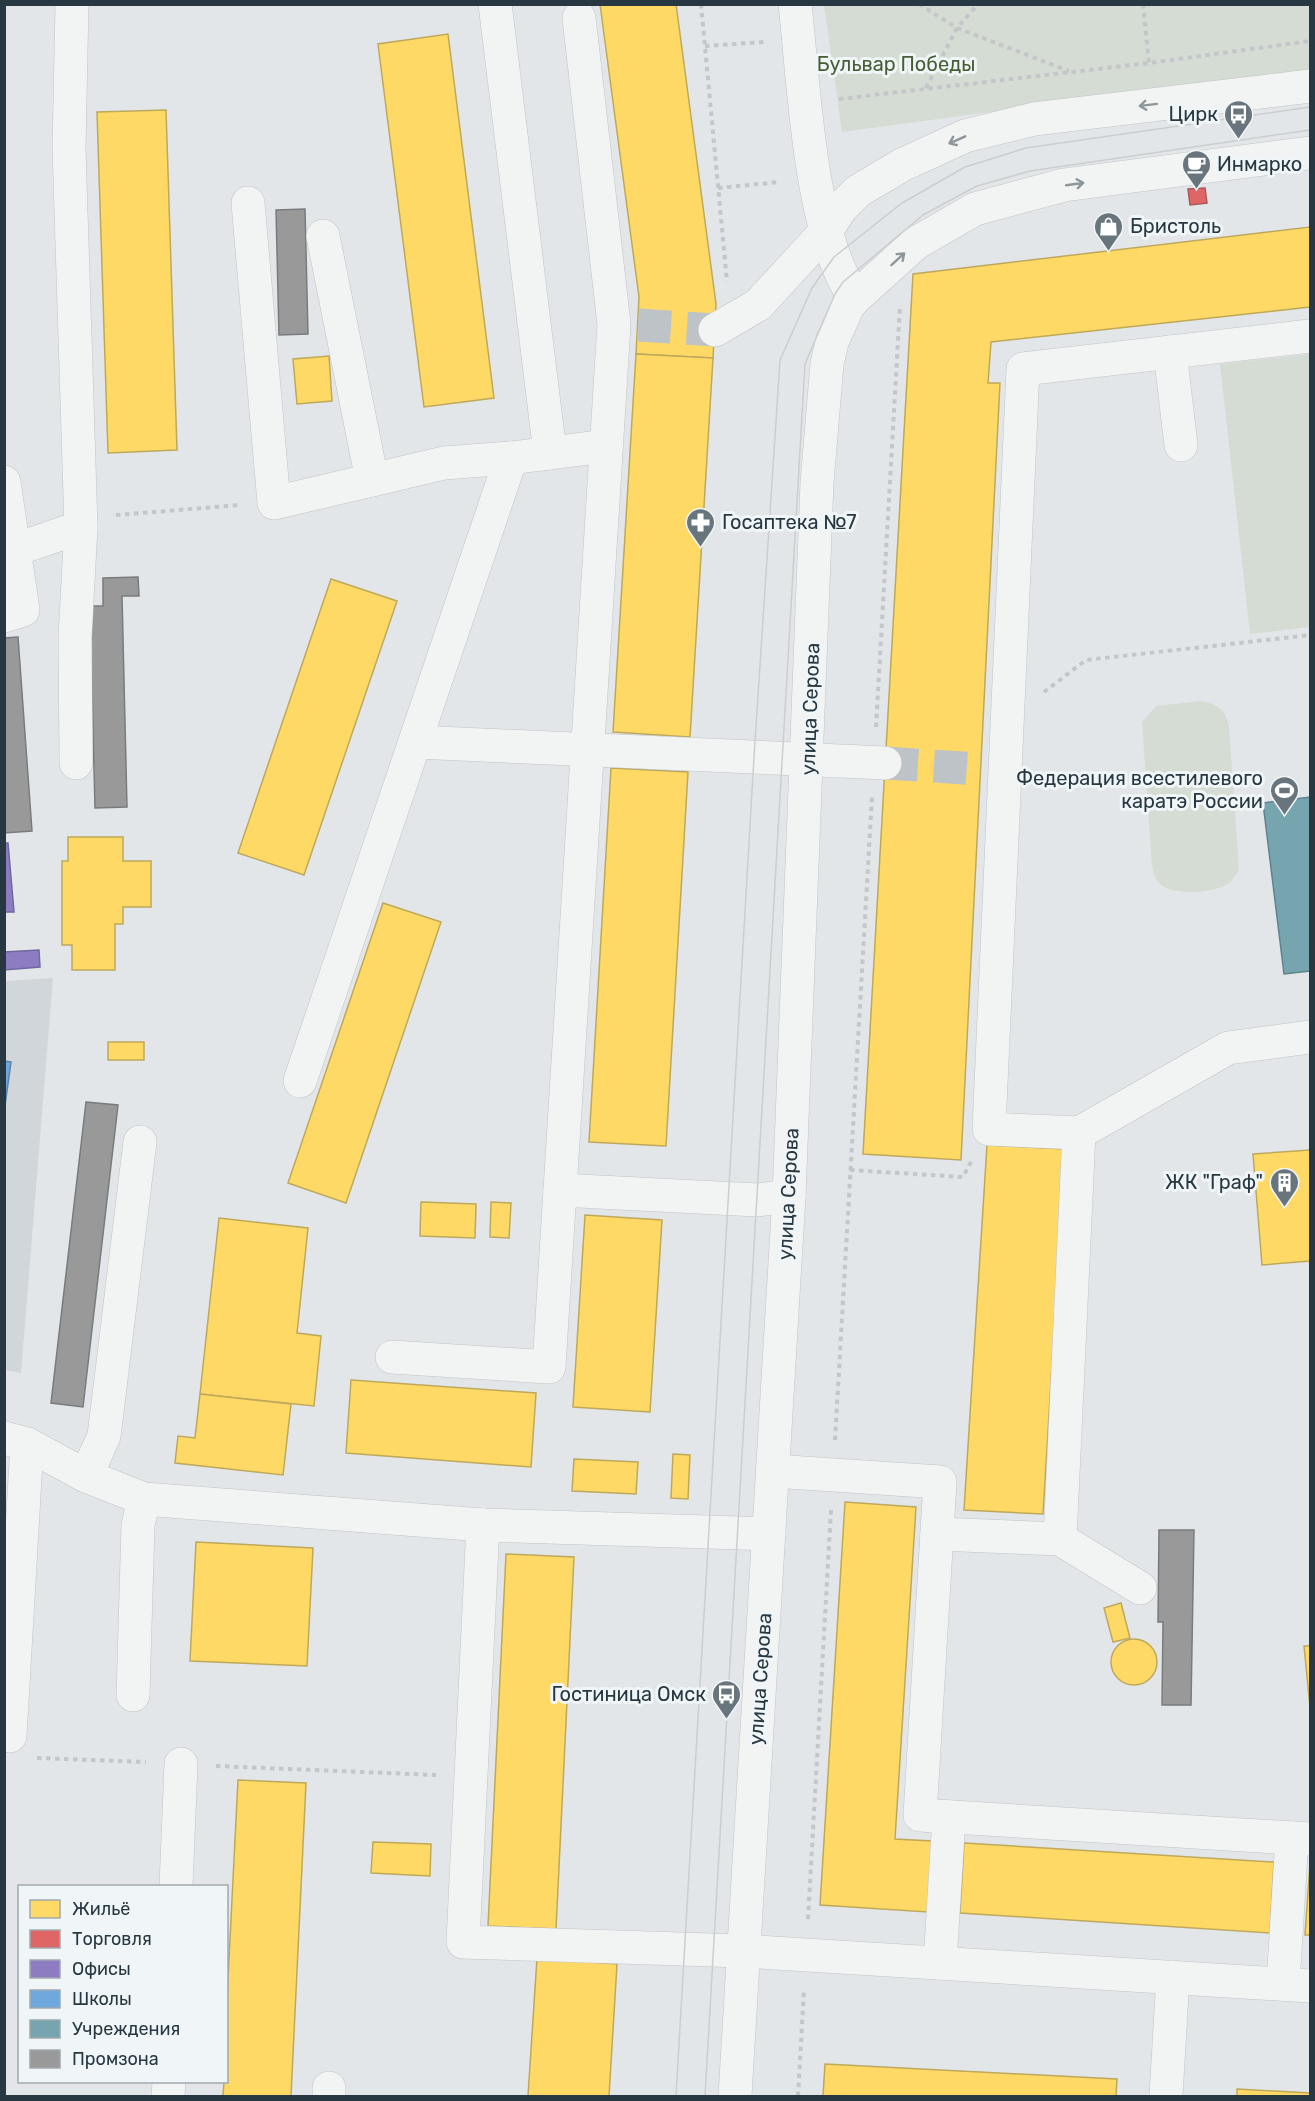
<svg xmlns="http://www.w3.org/2000/svg" width="1315" height="2101" font-family="Rubik,sans-serif">
	<style>
		.built { fill: #d1d6db }
		.green { fill: #d5dcd3 }
		.homes { fill: #ffd966; stroke: #bea95b; stroke-width: 1.5 }
		.shops { fill: #e06666; stroke: #a9585b; stroke-width: 1.5 }
		.offices { fill: #8e7cc3; stroke: #6f689c; stroke-width: 1.5 }
		.schools { fill: #6fa8dc; stroke: #5a86ae; stroke-width: 1.5 }
		.public { fill: #76a5af; stroke: #5f848e; stroke-width: 1.5 }
		.industry { fill: #999; stroke: #777c7f; stroke-width: 1.5 }
		.lines { fill: none; stroke-linecap: round; stroke-linejoin: round }
		.minor-tunnel { stroke: #bec3c7; stroke-width: 33; stroke-dasharray: 33 16; stroke-linecap: butt }
		.minor-casing { stroke: #c1c4c6; stroke-width: 34 }
		.path { stroke: #c4c7c9; stroke-width: 4; stroke-dasharray: 4.5 4.5; stroke-linecap: butt }
		.minor { stroke: #f2f4f4; stroke-width: 33 }
		.tram { stroke: #cbcecf; stroke-width: 1.5 }
		.oneway { stroke: #8d969b }
		.labels { text-anchor: middle; stroke-width: 6; stroke-linejoin: round; paint-order: stroke }
		.park-label { font-size: 20px; fill: #475e35; stroke: #f0f5f7 }
		.poi-label { font-size: 20px; fill: #283842; stroke: #f0f5f7; text-anchor: end }
		.street-label { font-size: 20px; fill: #283842; stroke: #f0f5f7 }
	</style>
	<rect width="100%" height="100%" fill="#e3e6e8"/>
	<!-- built -->
	<polygon class="built" points="53,978 21,1373 5,1370 5,981"/>
	<!-- green -->
	<g class="green">
		<polygon points="824,5 1310,5 1310,69 842,132"/>
		<polygon points="1310,354 1310,627 1250,634 1220,364"/>
		<path d="M1200 701C1217 703 1225 709 1229 726L1239 870C1235 876 1233 881 1226 885 1212 893 1173 896 1160 884 1155 879 1154 873 1152 866L1142 722 1156 706Z"/>
	</g>
	<!-- homes -->
	<g class="homes">
		<polygon points="600,4 676,4 716,304 713,358 636,354 639,297"/>
		<polygon points="448,34 494,398 424,407 378,44"/>
		<polygon points="166,110 177,450 108,453 97,112"/>
		<polygon points="1310,227 1310,307 991,342 988,383 1000,383 961,1160 863,1154 913,274"/>
		<polygon points="636,354 713,358 690,737 613,732"/>
		<polygon points="329,356 332,401 297,404 293,359"/>
		<polygon points="331,579 397,601 304,875 238,853"/>
		<polygon points="611,768 688,772 666,1146 589,1142"/>
		<polygon points="68,837 123,837 123,861 151,861 151,907 123,907 123,924 115,924 115,970 72,970 72,945 62,945 62,861 68,861"/>
		<polygon points="383,903 441,922 346,1203 288,1183"/>
		<rect x="108" y="1042" width="36" height="18"/>
		<polygon points="987,1145 1065,1149 1043,1514 964,1510"/>
		<polygon points="1310,1150 1310,1261 1262,1265 1253,1154"/>
		<polygon points="421,1202 476,1204 475,1238 420,1236"/>
		<polygon points="491,1202 511,1203 509,1238 490,1237"/>
		<polygon points="585,1215 662,1220 650,1412 573,1407"/>
		<polygon points="219,1218 308,1228 297,1333 321,1336 314,1406 200,1394"/>
		<polygon points="351,1380 536,1393 531,1467 346,1453"/>
		<polygon points="200,1394 291,1404 283,1475 175,1463 178,1436 195,1438"/>
		<polygon points="673,1454 690,1455 688,1499 671,1498"/>
		<polygon points="574,1459 638,1462 636,1494 572,1491"/>
		<polygon points="845,1502 916,1507 895,1839 932,1841 928,1912 820,1905"/>
		<polygon points="196,1542 313,1548 307,1666 190,1661"/>
		<polygon points="506,1554 574,1557 556,1929 488,1926"/>
		<polygon points="1121,1603 1130,1638 1113,1642 1104,1608"/>
		<circle cx="1134" cy="1662" r="23"/>
		<polygon points="1304,1646 1310,1646 1310,1707"/>
		<polygon points="238,1780 306,1783 291,2096 223,2096 224,2082 226,2082 226,2019"/>
		<polygon points="373,1842 431,1844 430,1876 371,1873"/>
		<polygon points="964,1843 1274,1862 1270,1933 960,1913"/>
		<polygon points="1310,1864 1310,1935 1305,1935"/>
		<polygon points="537,1958 617,1964 609,2096 528,2096"/>
		<polygon points="825,2064 1117,2079 1116,2096 823,2096"/>
		<polygon points="1237,2089 1310,2093 1310,2096 1237,2096"/>
	</g>
	<!-- shops -->
	<polygon class="shops" points="1205,188 1207,203 1190,205 1188,189"/>
	<!-- offices -->
	<g class="offices">
		<polygon points="4,843 8,843 14,912 4,912"/>
		<polygon points="39,950 40,967 4,970 4,952"/>
	</g>
	<!-- schools -->
	<polygon class="schools" points="4,1061 11,1062 4,1113"/>
	<!-- public -->
	<polygon class="public" points="1310,797 1310,971 1284,974 1263,803"/>
	<!-- industry -->
	<g class="industry">
		<polygon points="305,209 308,334 279,335 276,210"/>
		<polygon points="138,577 139,596 122,596 127,807 95,808 90,606 103,606 103,578"/>
		<polygon points="18,637 32,831 4,833 4,638"/>
		<polygon points="86,1102 118,1105 83,1407 51,1403"/>
		<polygon points="1159,1530 1194,1530 1191,1705 1162,1705 1163,1622 1158,1622"/>
	</g>
	<g class="lines">
		<!-- minor-tunnel -->
		<g class="minor-tunnel">
			<polyline points="638,325 715,330"/>
			<polyline points="885,763 978,769"/>
		</g>
		<defs>
			<g id="minor">
				<polyline points="72,4 69,148 81,527 75,637 76,763"/>
				<polyline points="495,4 550,453"/>
				<path d="M795 4C804 84 809 233 855 298"/>
				<polyline points="248,203 274,503 444,463 511,458 606,446"/>
				<polyline points="323,236 372,480"/>
				<polyline points="715,330 758,305 827,230 841,208 858,191 902,165 965,136 1034,119 1310,86"/>
				<polyline points="1310,336 1023,369 989,1129 1079,1133 1228,1048 1310,1037"/>
				<polyline points="1170,352 1181,445"/>
				<polyline points="4,482 23,610 4,616"/>
				<polyline points="14,550 81,527"/>
				<polyline points="416,742 885,763"/>
				<polyline points="300,1081 511,458"/>
				<polyline points="560,1190 614,324 579,18"/>
				<polyline points="392,1357 549,1367 560,1190 757,1200 789,1196"/>
				<polyline points="4,1438 27,1444 86,1476 144,1499 483,1525"/>
				<polyline points="773,1471 940,1482 920,1815 1310,1839"/>
				<polyline points="86,1476 104,1436 140,1142"/>
				<polyline points="769,1534 483,1525 463,1942 743,1951 1310,1986"/>
				<polyline points="937,1534 1060,1539 1140,1588"/>
				<polyline points="1060,1539 1079,1133"/>
				<polyline points="133,1695 138,1525 144,1499"/>
				<polyline points="10,1736 27,1444"/>
				<polyline points="176,1886 181,1764"/>
				<polyline points="940,1963 949,1817"/>
				<polyline points="1283,1984 1292,1838"/>
				<polyline points="168,2096 169,2082"/>
				<polyline points="329,2096 329,2088"/>
				<polyline points="735,2096 789,1196 817,483 827,364 832,342 848,306 855,298 916,243 975,209 1064,185 1310,153"/>
				<polyline points="1166,2096 1173,1977"/>
			</g>
		</defs>
		<!-- minor casing -->
		<use href="#minor" class="minor-casing"/>
		<!-- path -->
		<g class="path">
			<polyline points="701,4 727,282"/>
			<polyline points="919,4 957,28 1069,71"/>
			<polyline points="1143,4 1149,63"/>
			<polyline points="705,46 765,42"/>
			<polyline points="926,88 957,28 978,4"/>
			<polyline points="839,99 1149,63 1310,41"/>
			<polyline points="718,188 780,182"/>
			<polyline points="116,515 240,505"/>
			<polyline points="1044,692 1086,660 1310,635"/>
			<polyline points="876,727 900,306"/>
			<polyline points="850,1170 963,1177 973,1158"/>
			<polyline points="835,1440 872,797"/>
			<polyline points="37,1758 146,1762"/>
			<polyline points="216,1766 436,1775"/>
			<polyline points="808,1919 831,1510"/>
			<polyline points="798,2096 804,1989"/>
		</g>
		<!-- minor -->
		<use href="#minor" class="minor"/>
		<!-- tram -->
		<g class="tram">
			<polyline points="676,2096 754,757 780,360 812,288 834,257 902,203 965,167 1026,148 1310,107"/>
			<polyline points="705,2096 805,364 835,294 843,282 923,215 977,186 1030,171 1310,130"/>
		</g>
	</g>
	<!-- one-way arrows -->
	<defs><path id="oneway-shaft" d="M-6 0H5M1.5-3L5.5 0L1.5 3" fill="none" stroke-width="1.6" stroke-linecap="round" stroke-linejoin="round" transform="scale(1.5)"/></defs>
	<g class="oneway">
		<use href="#oneway-shaft" transform="translate(1148 105) rotate(173)"/>
		<use href="#oneway-shaft" transform="translate(957 140) rotate(156)"/>
		<use href="#oneway-shaft" transform="translate(1075 184) rotate(-8)"/>
		<use href="#oneway-shaft" transform="translate(898 259) rotate(-42)"/>
	</g>
	<!-- icons -->
	<defs>
		<symbol id="bus-pin" viewBox="-11 -11 22 30"><path d="M0 17L-7.5 6A9.5 9.5 0 1 1 7.5 6Z" fill="#69757c" stroke="#f0f5f7"/><path d="M-5-6H5V4H4V6H2V4H-2V6H-4V4H-5ZM-3.5-4V0h7V-4ZM-3.5 1.2v1.5H-2V1.2ZM2 1.2v1.5H3.5V1.2Z" fill="#fff"/></symbol>
		<symbol id="cafe-pin" viewBox="-11 -11 22 30"><path d="M0 17L-7.5 6A9.5 9.5 0 1 1 7.5 6Z" fill="#69757c" stroke="#f0f5f7"/><path d="M-5.5-4.5H6V0H3Q3 3.5 0 3.5H-2.5Q-5.5 3.5-5.5 0ZM3-3.2v2h1.7v-2ZM-6 4.5H4V6H-6Z" fill="#fff"/></symbol>
		<symbol id="shop-pin" viewBox="-11 -11 22 30"><path d="M0 17L-7.5 6A9.5 9.5 0 1 1 7.5 6Z" fill="#69757c" stroke="#f0f5f7"/><path d="M-5-2.5h2.3a2.7 3.5 0 0 1 5.4 0H5L5.5 6h-11ZM-1.5-2.5h3a1.5 2.3 0 0 0-3 0Z" fill="#fff"/></symbol>
		<symbol id="pharmacy-pin" viewBox="-11 -11 22 30"><path d="M0 17L-7.5 6A9.5 9.5 0 1 1 7.5 6Z" fill="#69757c" stroke="#f0f5f7"/><path d="M-2-6h4v4h4v4h-4v4h-4v-4h-4v-4h4Z" fill="#fff"/></symbol>
		<symbol id="stadium-pin" viewBox="-11 -11 22 30"><path d="M0 17L-7.5 6A9.5 9.5 0 1 1 7.5 6Z" fill="#69757c" stroke="#f0f5f7"/><path d="M0-5a6.5 5 0 1 0 0 10a6.5 5 0 1 0 0-10ZM-3.5-1.8h7v3.6h-7Z" fill="#fff"/></symbol>
		<symbol id="building-pin" viewBox="-11 -11 22 30"><path d="M0 17L-7.5 6A9.5 9.5 0 1 1 7.5 6Z" fill="#69757c" stroke="#f0f5f7"/><path d="M-4-6H4V6H1V3H-1V6H-4ZM-2.5-4.3h1.7v1.8h-1.7ZM.8-4.3h1.7v1.8H.8ZM-2.5-1h1.7V.8h-1.7ZM.8-1h1.7V.8H.8Z" fill="#fff"/></symbol>
	</defs>
	<g fill-rule="evenodd">
		<use href="#bus-pin" x="1222" y="98" width="33" height="45"/>
		<use href="#cafe-pin" x="1180" y="148" width="33" height="45"/>
		<use href="#shop-pin" x="1092" y="210" width="33" height="45"/>
		<use href="#pharmacy-pin" x="684" y="506" width="33" height="45"/>
		<use href="#stadium-pin" x="1268" y="774" width="33" height="45"/>
		<use href="#building-pin" x="1268" y="1166" width="33" height="45"/>
		<use href="#bus-pin" x="710" y="1678" width="33" height="45"/>
	</g>
	<g class="labels">
		<!-- park labels -->
		<g class="park-label">
			<text x="896" y="71">Бульвар Победы</text>
		</g>
		<!-- poi labels -->
		<g class="poi-label">
			<text x="1218" y="121">Цирк</text>
			<text x="1217" y="171" text-anchor="start">Инмарко</text>
			<text x="1130" y="233" text-anchor="start">Бристоль</text>
			<text x="722" y="529" text-anchor="start">Госаптека №7</text>
			<text x="1263" y="785">Федерация всестилевого<tspan x="1263" dy="23">каратэ России</tspan></text>
			<text x="1263" y="1189">ЖК "Граф"</text>
			<text x="706" y="1701">Гостиница Омск</text>
		</g>
		<!-- street labels -->
		<g class="street-label">
			<text transform="translate(810 709) rotate(-88)" y="7">улица Серова</text>
			<text transform="translate(788 1194) rotate(-87)" y="7">улица Серова</text>
			<text transform="translate(760 1679) rotate(-86)" y="7">улица Серова</text>
		</g>
	</g>
	<!-- border -->
	<rect width="1315" height="2101" fill="none" stroke="#283842" stroke-width="12"/>
	<!-- legend -->
	<rect x="18" y="1885" width="210" height="198" fill="#f0f5f7" stroke="#a0a9af" stroke-width="1.5"/>
	<rect x="30" y="1900" width="30" height="18" fill="#ffd966" stroke="#a0a9af" stroke-width="1.5"/>
	<text x="72" y="1915" font-size="18" fill="#283842">Жильё</text>
	<rect x="30" y="1930" width="30" height="18" fill="#e06666" stroke="#a0a9af" stroke-width="1.5"/>
	<text x="72" y="1945" font-size="18" fill="#283842">Торговля</text>
	<rect x="30" y="1960" width="30" height="18" fill="#8e7cc3" stroke="#a0a9af" stroke-width="1.5"/>
	<text x="72" y="1975" font-size="18" fill="#283842">Офисы</text>
	<rect x="30" y="1990" width="30" height="18" fill="#6fa8dc" stroke="#a0a9af" stroke-width="1.5"/>
	<text x="72" y="2005" font-size="18" fill="#283842">Школы</text>
	<rect x="30" y="2020" width="30" height="18" fill="#76a5af" stroke="#a0a9af" stroke-width="1.5"/>
	<text x="72" y="2035" font-size="18" fill="#283842">Учреждения</text>
	<rect x="30" y="2050" width="30" height="18" fill="#999999" stroke="#a0a9af" stroke-width="1.5"/>
	<text x="72" y="2065" font-size="18" fill="#283842">Промзона</text>
</svg>
